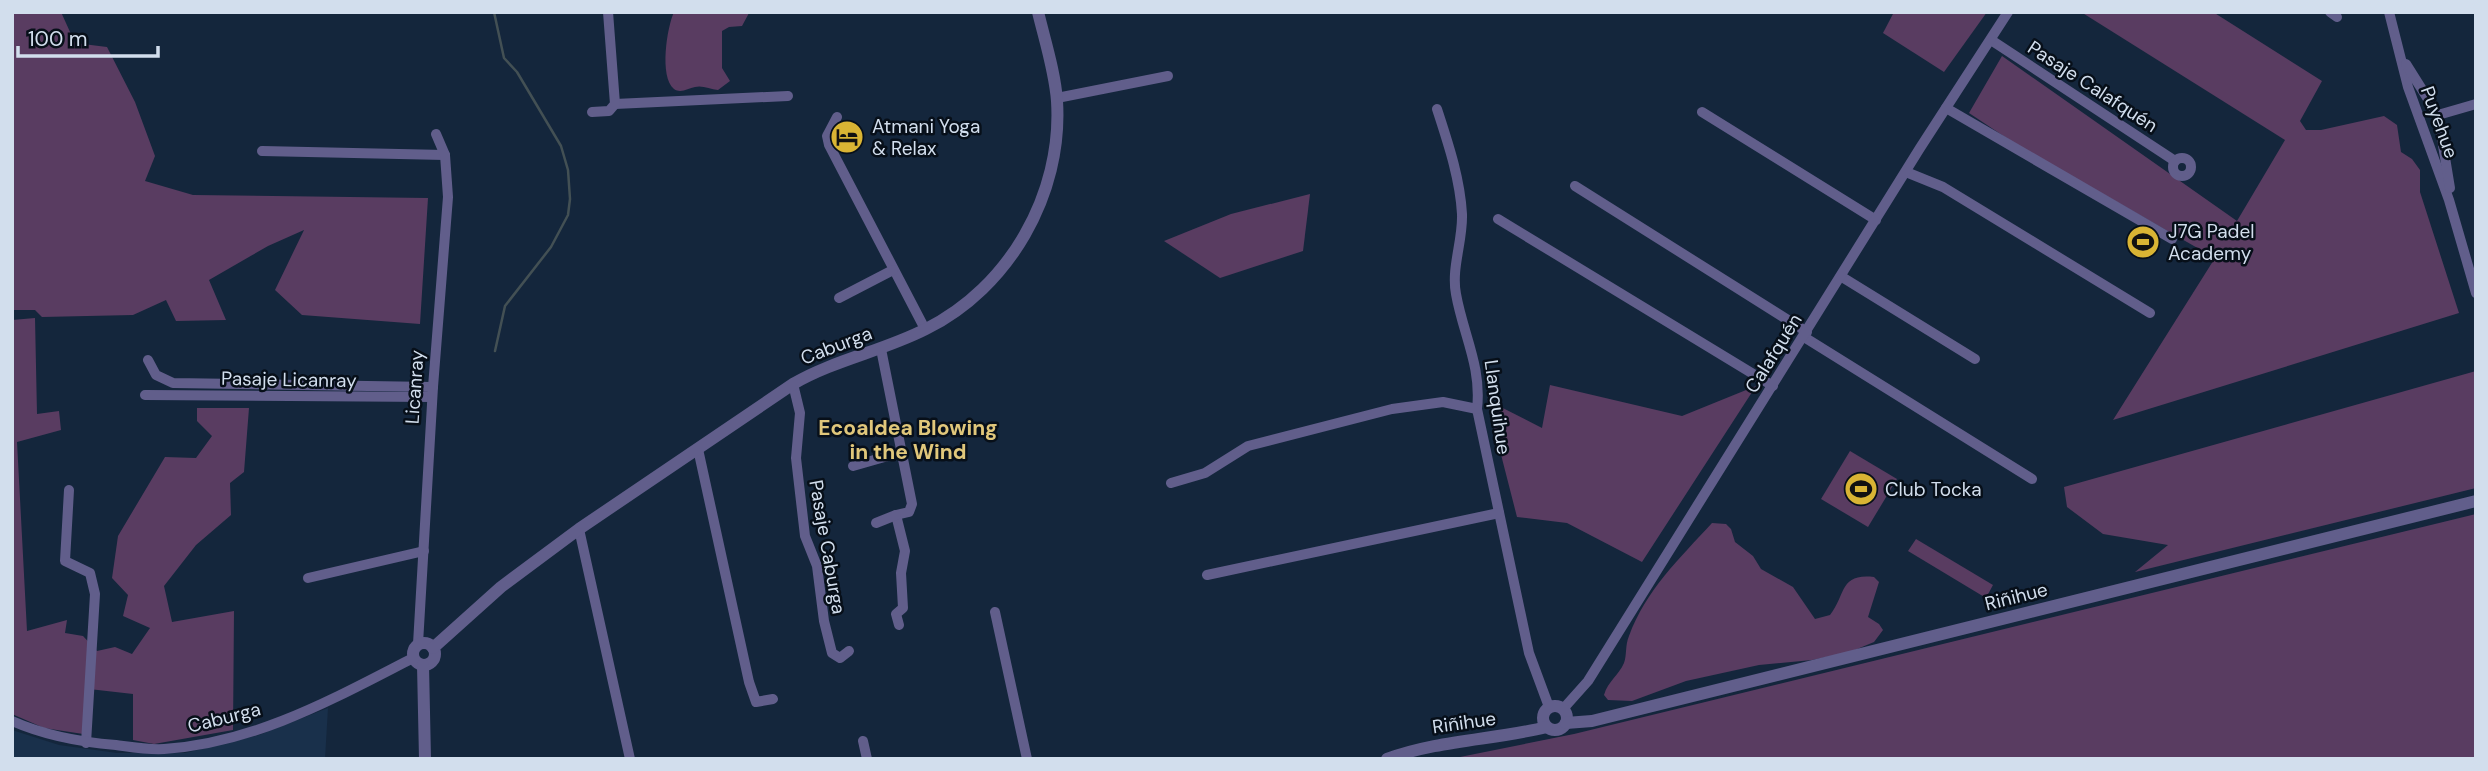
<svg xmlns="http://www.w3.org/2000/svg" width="2488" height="771" font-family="'DM Sans',sans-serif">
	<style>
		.built { fill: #19304b }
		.green { fill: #593c61 }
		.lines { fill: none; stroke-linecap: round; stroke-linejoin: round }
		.stream { stroke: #435054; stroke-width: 2.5 }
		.minor { stroke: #615e8b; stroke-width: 10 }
		.tertiary { stroke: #615e8b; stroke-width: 12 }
		.labels { text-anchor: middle; stroke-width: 5; stroke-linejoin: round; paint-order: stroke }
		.street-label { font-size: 19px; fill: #d2deed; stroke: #070f19 }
		.poi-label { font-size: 19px; fill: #d2deed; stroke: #070f19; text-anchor: start }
		.neighbourhood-label { font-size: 21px; font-weight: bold; fill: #e0c77b; stroke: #070f19 }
	</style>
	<rect width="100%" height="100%" fill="#14263c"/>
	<!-- built -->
	<polygon class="built" points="328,708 325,759 12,759 12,730 59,745 117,753 185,753 259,735"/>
	<!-- green -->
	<g class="green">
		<polygon points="12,12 61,12 75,43 107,47 135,102 155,156 145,181 193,195 428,198 420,324 302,315 275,290 304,230 268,246 209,280 226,320 176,321 166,300 133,315 42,317 35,310 12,310"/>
		<path d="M674 12 749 13 742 26 729 27 722 31V68L730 81 718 90C710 89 702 85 695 87 688 88 681 94 674 89 659 77 667 27 674 12Z"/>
		<polygon points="1894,12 1987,12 1944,72 1883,33"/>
		<polygon points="2081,12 2213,12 2322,81 2300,121 2306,130 2321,130 2384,116 2397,125 2401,152 2412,159 2420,170 2420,192 2459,313 2113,420 2215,258 2017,145 1969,113 2002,56 2237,221 2285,140"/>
		<polygon points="1310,194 1303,251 1220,278 1164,241 1231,214"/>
		<polygon points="35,318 37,414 59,411 61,430 17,442 27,631 67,620 65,633 83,636 97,651 115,647 132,654 150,628 123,616 128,595 112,578 118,536 165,457 196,458 212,436 197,421 197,408 249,408 244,472 230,483 231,515 196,545 164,586 172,622 234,611 233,730 154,744 133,740 133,694 89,689 83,734 44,728 12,714 12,320"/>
		<polygon points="2476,371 2476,488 2135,572 2168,545 2103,534 2067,507 2064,487"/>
		<polygon points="1550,385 1682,416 1756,386 1642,562 1567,523 1517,517 1487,400 1542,428"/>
		<polygon points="1850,451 1897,479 1868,527 1821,499"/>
		<polygon points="2476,514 2476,759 1450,759 1574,734"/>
		<path d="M1712 523 1726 524 1731 529 1735 542 1753 556 1761 569 1793 587 1815 619 1830 615C1846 595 1839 573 1874 577L1879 582 1868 617 1879 624 1883 630 1874 642 1850 652 1812 660 1759 665 1686 681 1632 701 1608 700 1604 695C1608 681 1619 675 1624 663 1627 655 1625 645 1629 636 1646 590 1679 559 1712 523Z"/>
		<polygon points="1916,539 1993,585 1986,598 1908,551"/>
	</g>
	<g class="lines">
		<!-- stream -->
		<polyline class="stream" points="494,12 504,58 517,72 561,146 568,170 570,199 568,215 551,247 505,306 495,351"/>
		<!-- minor -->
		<g class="minor">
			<polyline points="2330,12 2337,17"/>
			<polyline points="2389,12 2408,87 2449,200 2476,293"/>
			<polyline points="1991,40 2175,161"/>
			<polyline points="2406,64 2438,115 2450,188"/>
			<polyline points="1057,98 1168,76"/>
			<polyline points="615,104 788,96"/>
			<polyline points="1946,108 2172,239"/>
			<path d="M1437 109C1448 143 1460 178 1462 214 1463 241 1451 268 1456 294 1463 334 1482 367 1477 409L1529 653 1549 707"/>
			<polyline points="592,112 609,111 615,104 608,12"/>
			<polyline points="1702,112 1876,220"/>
			<polyline points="2438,115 2476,104"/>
			<polyline points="837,117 827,136 829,145 925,329"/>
			<polyline points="262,151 445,155"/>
			<circle cx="2182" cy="167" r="9"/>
			<polyline points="1906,172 1943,187 2150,313"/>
			<polyline points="1575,186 1807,332"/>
			<polyline points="1498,219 1773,386"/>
			<polyline points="1842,277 1975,359"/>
			<polyline points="839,298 893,270"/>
			<polyline points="1804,337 2032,479"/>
			<polyline points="881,349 912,504 909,512 896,515 905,551 901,573 903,608 896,614 899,625"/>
			<polyline points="148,360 156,375 173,383 433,387"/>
			<polyline points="793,384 800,413 796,458 805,536 817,566 824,621 832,653 840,658 849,651"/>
			<polyline points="145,395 432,397"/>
			<polyline points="698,449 749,682 756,702 773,699"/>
			<polyline points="853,466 902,452"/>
			<polyline points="1171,483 1205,473 1248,446 1392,409 1443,402 1477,409"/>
			<polyline points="69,490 65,561 90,573 95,594 86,743"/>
			<polyline points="876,523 896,515"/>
			<polyline points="579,529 630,759"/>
			<polyline points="1207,575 1499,513"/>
			<polyline points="308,578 424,551"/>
			<polyline points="995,612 1027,759"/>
			<polyline points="418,644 433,387 448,197 445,155 436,134"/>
			<polyline points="1563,709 1588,681 1920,148 2008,12"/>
			<path d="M12 721C46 736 79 742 116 745 131 747 148 750 164 749 255 743 333 699 413 658"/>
			<polyline points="863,741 867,759"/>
		</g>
		<!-- tertiary -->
		<g class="tertiary">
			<circle cx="424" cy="654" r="11"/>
			<path d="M433 648 501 587 579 529 793 384C834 360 883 351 926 329 1009 288 1063 194 1057 101 1055 72 1045 41 1038 12"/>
			<polyline points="423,665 425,759"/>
			<circle cx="1555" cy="718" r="12"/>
			<polyline points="1566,723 1592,721 2476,501"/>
			<path d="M1387 759C1439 740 1493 740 1547 727"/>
		</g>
	</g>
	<!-- icons -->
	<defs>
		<symbol id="hotel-disc" viewBox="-11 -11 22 22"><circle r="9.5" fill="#d9b434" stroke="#070f19"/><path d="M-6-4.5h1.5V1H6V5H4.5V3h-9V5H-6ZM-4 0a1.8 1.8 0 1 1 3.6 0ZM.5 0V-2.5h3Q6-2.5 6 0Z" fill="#111"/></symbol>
		<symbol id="stadium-disc" viewBox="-11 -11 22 22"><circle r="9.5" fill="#d9b434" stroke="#070f19"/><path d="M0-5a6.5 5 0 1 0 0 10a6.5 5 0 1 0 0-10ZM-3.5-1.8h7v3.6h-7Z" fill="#111"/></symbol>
	</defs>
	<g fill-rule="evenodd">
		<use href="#hotel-disc" x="828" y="118" width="38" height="38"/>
		<use href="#stadium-disc" x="2124" y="223" width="38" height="38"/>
		<use href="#stadium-disc" x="1842" y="470" width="38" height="38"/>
	</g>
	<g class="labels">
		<!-- street labels -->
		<g class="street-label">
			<text transform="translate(2093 86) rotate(33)" y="7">Pasaje Calafquén</text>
			<text transform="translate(2440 122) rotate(70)" y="7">Puyehue</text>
			<text transform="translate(836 345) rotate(-21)" y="7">Caburga</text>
			<text transform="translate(1773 353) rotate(-58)" y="7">Calafquén</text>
			<text transform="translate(289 379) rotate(1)" y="7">Pasaje Licanray</text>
			<text transform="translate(414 387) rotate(-86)" y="7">Licanray</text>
			<text transform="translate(1498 407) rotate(82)" y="7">Llanquihue</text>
			<text transform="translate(828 547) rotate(80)" y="7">Pasaje Caburga</text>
			<text transform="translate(2016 596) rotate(-14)" y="7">Riñihue</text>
			<text transform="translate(224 717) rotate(-14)" y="7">Caburga</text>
			<text transform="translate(1464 722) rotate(-8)" y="7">Riñihue</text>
		</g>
		<!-- poi labels -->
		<g class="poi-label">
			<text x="872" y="133">Atmani Yoga<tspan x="872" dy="22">&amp; Relax</tspan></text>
			<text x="2168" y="238">J7G Padel<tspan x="2168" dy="22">Academy</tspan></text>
			<text x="1885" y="496">Club Tocka</text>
		</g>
		<!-- neighbourhood labels -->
		<g class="neighbourhood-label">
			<text x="908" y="435">Ecoaldea Blowing<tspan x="908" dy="24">in the Wind</tspan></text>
		</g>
	</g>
	<!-- border -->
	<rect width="2488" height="771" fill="none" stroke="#d2deed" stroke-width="28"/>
	<!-- scale -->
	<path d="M18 46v10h140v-10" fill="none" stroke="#d2deed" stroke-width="3.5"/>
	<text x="28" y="46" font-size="21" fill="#d2deed" stroke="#070f19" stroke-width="5" paint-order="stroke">100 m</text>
</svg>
